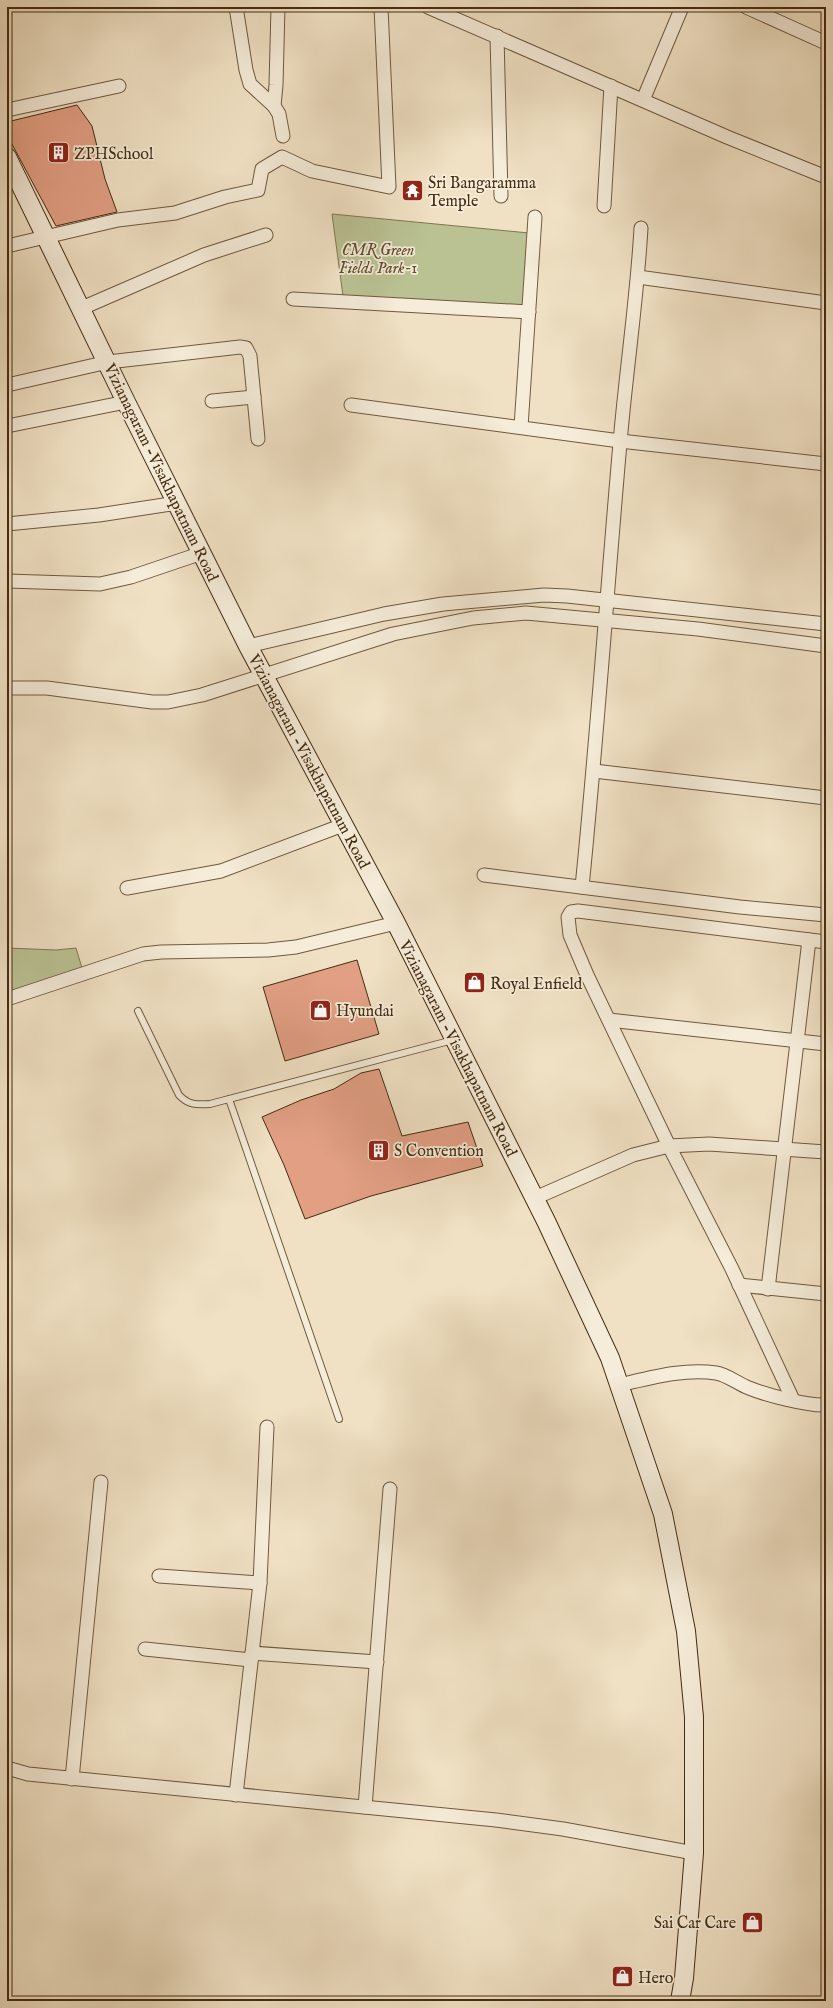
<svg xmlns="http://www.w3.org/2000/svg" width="833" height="2008" font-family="'IM FELL English',serif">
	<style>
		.green { fill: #bac294; stroke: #7f7752 }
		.building { fill: #e29f84; stroke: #442c11 }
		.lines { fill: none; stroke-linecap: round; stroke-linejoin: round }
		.lane-casing { stroke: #6f593e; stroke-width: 8 }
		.street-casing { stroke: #6f593e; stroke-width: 15 }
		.secondary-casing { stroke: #442c11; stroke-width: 20 }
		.lane { stroke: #f5ecd9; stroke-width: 6 }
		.street { stroke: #f5ecd9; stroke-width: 13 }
		.secondary { stroke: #f5ecd9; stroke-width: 18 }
		.labels { text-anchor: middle; stroke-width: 3.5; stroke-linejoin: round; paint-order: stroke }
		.poi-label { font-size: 16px; fill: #442c11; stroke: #f5ecd9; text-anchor: start }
		.park-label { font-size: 16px; font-style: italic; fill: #5c4a2b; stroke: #f5ecd9 }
		.street-label { font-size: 16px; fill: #442c11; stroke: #f5ecd9 }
	</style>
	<rect width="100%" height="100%" fill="#f0e1c4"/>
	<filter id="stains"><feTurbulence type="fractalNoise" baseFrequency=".005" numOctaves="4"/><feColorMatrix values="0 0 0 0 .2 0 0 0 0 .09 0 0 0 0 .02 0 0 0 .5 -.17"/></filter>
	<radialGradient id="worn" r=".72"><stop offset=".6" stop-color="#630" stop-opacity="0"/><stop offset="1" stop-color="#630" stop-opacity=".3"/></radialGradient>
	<!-- green -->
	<g class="green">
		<polygon points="332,214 529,233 524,309 343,296"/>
		<polygon points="7,948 56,950 76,948 82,968 7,994"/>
	</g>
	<!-- building -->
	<g class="building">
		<polygon points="77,105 92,126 105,179 117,212 56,226 7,135 7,122"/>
		<polygon points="357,960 379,1034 285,1061 263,987"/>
		<polygon points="379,1069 402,1136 468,1122 483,1166 371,1196 305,1219 284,1165 262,1117 301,1100 334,1089 361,1073"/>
	</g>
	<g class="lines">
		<defs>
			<g id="lane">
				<path d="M138 1011 179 1095C188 1105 197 1105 210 1104L453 1040"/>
				<polyline points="229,1099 339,1419"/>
			</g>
			<g id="street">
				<polyline points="236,7 246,70 250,84 274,106 279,114 283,136"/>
				<polyline points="428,7 727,137 826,177"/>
				<polyline points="746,7 826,43"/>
				<polyline points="497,36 501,196"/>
				<polyline points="643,100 682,7"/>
				<polyline points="274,106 276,85 278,7"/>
				<polyline points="7,110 119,86"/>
				<polyline points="604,206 611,86"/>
				<polyline points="7,246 118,220 175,213 225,197 258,190 262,169 282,157 312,171 389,187 381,7"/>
				<polyline points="638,277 826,303"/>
				<polyline points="293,299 529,312"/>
				<polyline points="82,308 204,255 266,235"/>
				<polyline points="7,385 108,362 240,347 246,348 250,356 258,439"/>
				<polyline points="212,401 254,397"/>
				<polyline points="351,405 620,441 826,464"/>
				<polyline points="7,426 126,402"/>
				<polyline points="521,427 535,217"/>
				<polyline points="7,524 99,515 177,503"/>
				<polyline points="7,581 100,584 131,577 202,553"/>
				<polyline points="248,646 384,614 443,604 544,595 567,596 826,624"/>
				<polyline points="7,688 47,688 152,702 168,702 202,695 393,634 473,618 526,613 698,629 826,646"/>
				<polyline points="594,771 826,798"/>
				<polyline points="484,875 740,907 826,915"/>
				<path d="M582 887C597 739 607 591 620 443 626 371 637 300 641 228"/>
				<polyline points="127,888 221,871 343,825"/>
				<polyline points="7,999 143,954 161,952 268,950 296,947 396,923"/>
				<polyline points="609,1020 826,1044"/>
				<polyline points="535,1198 633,1155 669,1146 709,1144 826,1152"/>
				<polyline points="739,1285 826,1294"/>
				<polyline points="768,1289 809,940"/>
				<path d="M619 1385C650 1378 684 1368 716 1373 728 1375 738 1384 749 1388 766 1395 808 1406 826 1405"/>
				<polyline points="793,1400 732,1269 669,1146 587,975 570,935 568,917 571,912 578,911 826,942"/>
				<polyline points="159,1576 260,1583"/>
				<polyline points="145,1649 251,1660"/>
				<polyline points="252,1653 377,1662"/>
				<polyline points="7,1768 28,1774 496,1820 563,1829 694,1853"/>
				<polyline points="72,1779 101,1482"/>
				<polyline points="236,1795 260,1583 267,1427"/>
				<polyline points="365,1807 390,1489"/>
			</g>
			<polyline id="secondary" points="7,157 126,402 248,646 396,923 546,1221 610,1358 663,1514 686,1631 694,1717 694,1853 684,1978 680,2001"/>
		</defs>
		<!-- lane casing -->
		<use href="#lane" class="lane-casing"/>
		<!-- street casing -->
		<use href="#street" class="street-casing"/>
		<!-- secondary casing -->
		<use href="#secondary" class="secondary-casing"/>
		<!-- lane -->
		<use href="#lane" class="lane"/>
		<!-- street -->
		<use href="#street" class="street"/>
		<!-- secondary -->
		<use href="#secondary" class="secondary"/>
	</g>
	<!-- icons -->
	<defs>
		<symbol id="building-square" viewBox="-11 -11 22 22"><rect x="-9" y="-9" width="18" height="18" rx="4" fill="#8f2418" stroke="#f5ecd9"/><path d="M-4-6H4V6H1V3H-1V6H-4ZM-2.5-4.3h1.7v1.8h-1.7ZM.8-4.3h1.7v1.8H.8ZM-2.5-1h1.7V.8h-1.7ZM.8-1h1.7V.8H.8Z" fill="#fff"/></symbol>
		<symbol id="temple-square" viewBox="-11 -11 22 22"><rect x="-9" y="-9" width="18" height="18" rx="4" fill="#8f2418" stroke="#f5ecd9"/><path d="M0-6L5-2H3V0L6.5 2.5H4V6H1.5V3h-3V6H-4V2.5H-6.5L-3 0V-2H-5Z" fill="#fff"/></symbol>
		<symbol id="shop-square" viewBox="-11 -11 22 22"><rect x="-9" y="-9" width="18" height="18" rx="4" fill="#8f2418" stroke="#f5ecd9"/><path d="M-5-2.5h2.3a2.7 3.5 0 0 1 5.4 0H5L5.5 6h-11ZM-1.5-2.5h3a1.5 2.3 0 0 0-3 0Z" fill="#fff"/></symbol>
	</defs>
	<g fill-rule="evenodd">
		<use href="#building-square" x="46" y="140" width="25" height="25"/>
		<use href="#temple-square" x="400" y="178" width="25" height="25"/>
		<use href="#shop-square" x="462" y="970" width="25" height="25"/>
		<use href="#shop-square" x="308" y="998" width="25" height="25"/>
		<use href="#building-square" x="366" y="1138" width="25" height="25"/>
		<use href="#shop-square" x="740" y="1910" width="25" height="25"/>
		<use href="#shop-square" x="610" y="1964" width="25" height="25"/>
	</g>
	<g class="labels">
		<!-- poi labels -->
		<g class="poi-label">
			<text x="74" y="159">ZPHSchool</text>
			<text x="428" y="188">Sri Bangaramma<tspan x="428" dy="18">Temple</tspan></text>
			<text x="490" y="989">Royal Enfield</text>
			<text x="336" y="1016">Hyundai</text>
			<text x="394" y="1156">S Convention</text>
			<text x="736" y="1928" text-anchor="end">Sai Car Care</text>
			<text x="638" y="1983">Hero</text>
		</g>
		<!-- park labels -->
		<g class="park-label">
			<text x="378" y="255">CMR Green<tspan x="378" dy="18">Fields Park-1</tspan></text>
		</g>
		<!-- street labels -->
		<g class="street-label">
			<text transform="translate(162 472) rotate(64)" y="6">Vizianagaram -Visakhapatnam Road</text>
			<text transform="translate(310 761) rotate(62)" y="6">Vizianagaram -Visakhapatnam Road</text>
			<text transform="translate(459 1048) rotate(63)" y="6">Vizianagaram -Visakhapatnam Road</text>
		</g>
	</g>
	<!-- margin -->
	<rect width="833" height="2008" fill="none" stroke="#f0e1c4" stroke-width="24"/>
	<rect x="8" y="8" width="817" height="1992" fill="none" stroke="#442c11" stroke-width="2"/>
	<rect x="12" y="12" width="809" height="1984" fill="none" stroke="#442c11"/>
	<rect width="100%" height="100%" filter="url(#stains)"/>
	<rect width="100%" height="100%" fill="url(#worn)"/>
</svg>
